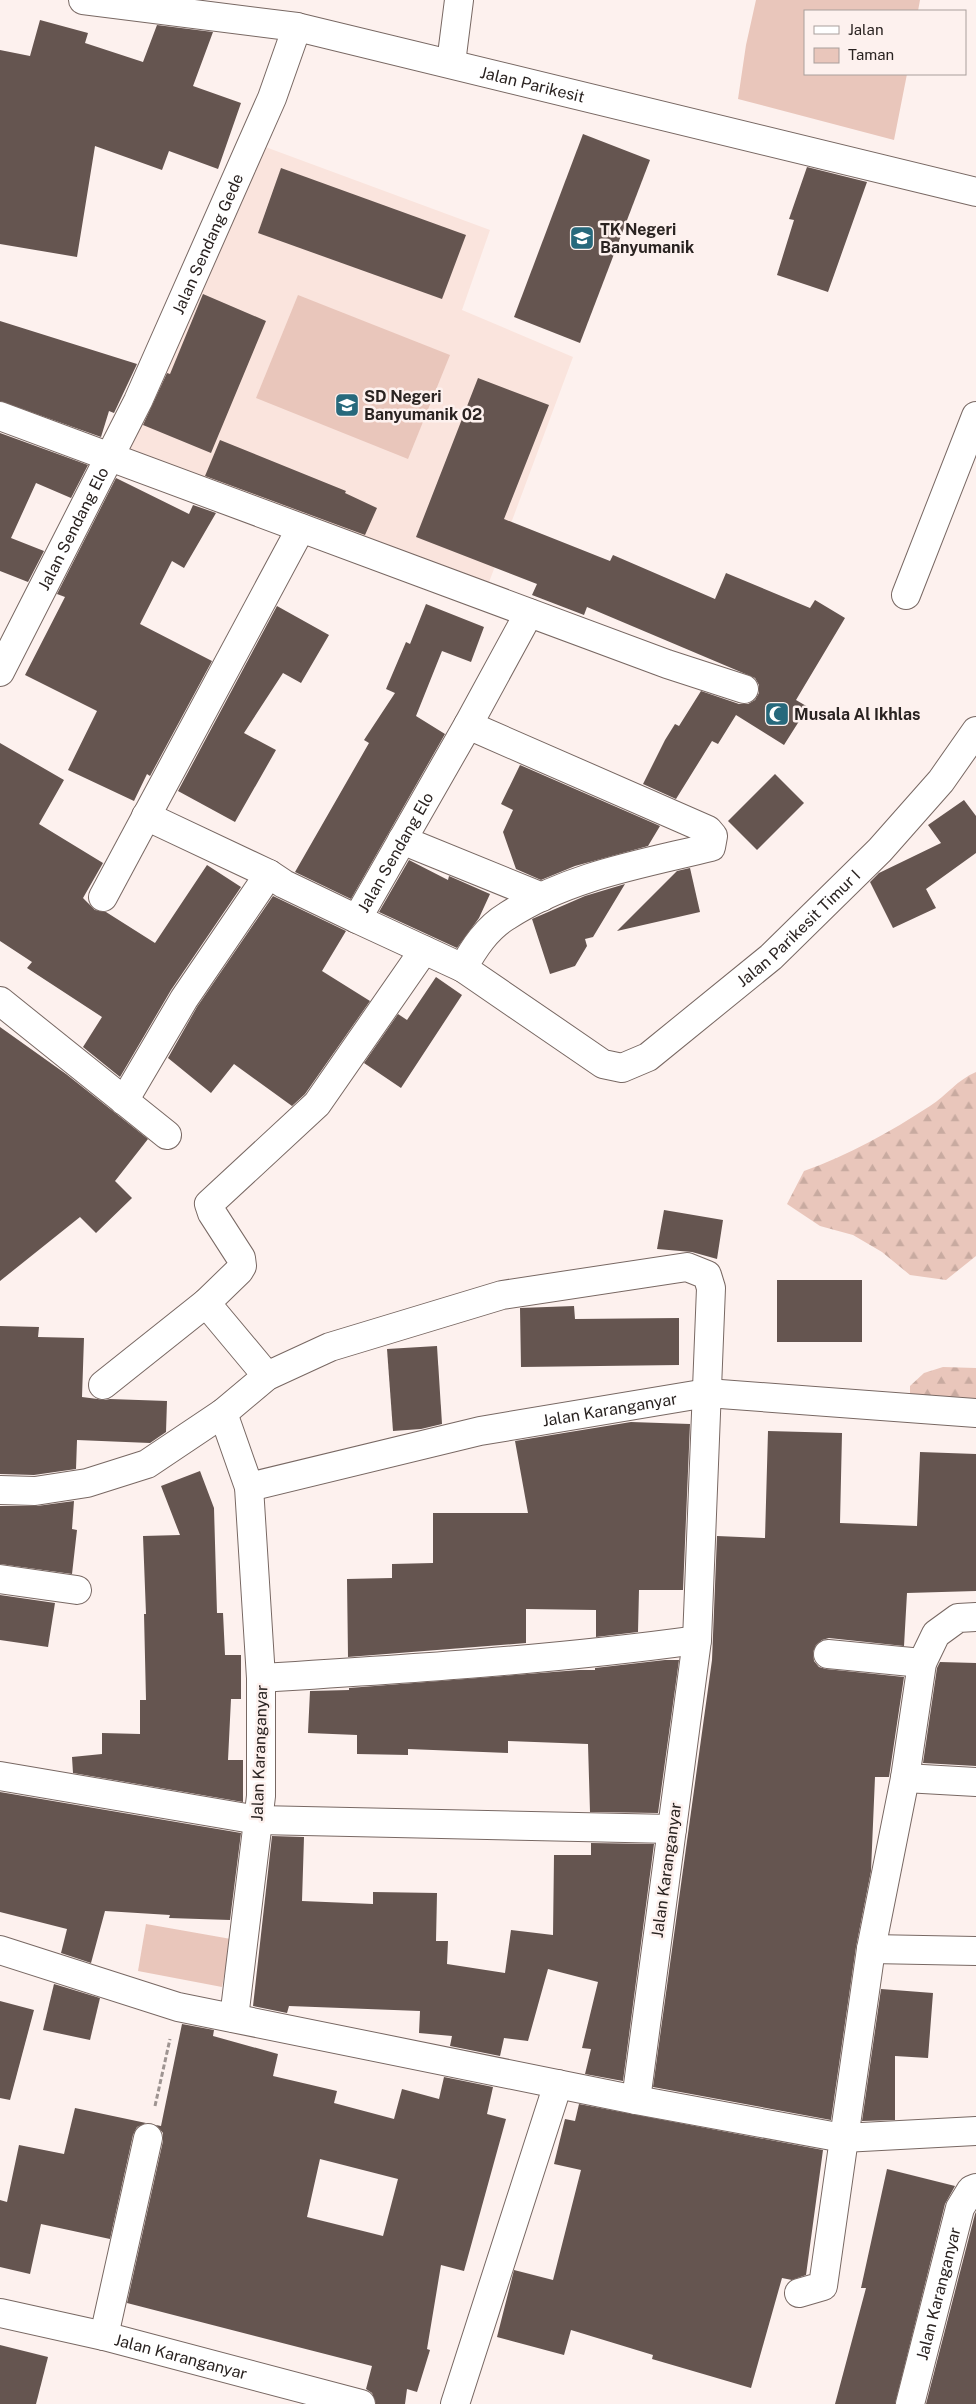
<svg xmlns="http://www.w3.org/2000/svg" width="976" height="2404" font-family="'Public Sans',sans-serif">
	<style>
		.built { fill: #fae4dd }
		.green { fill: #e9c6bb }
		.forest { fill: url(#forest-firs) }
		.building { fill: #655550; fill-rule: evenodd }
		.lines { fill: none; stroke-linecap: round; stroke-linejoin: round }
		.minor-casing { stroke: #786863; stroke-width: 30 }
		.path { stroke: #9e9491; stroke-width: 3; stroke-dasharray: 5 2.5; stroke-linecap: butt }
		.minor { stroke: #fff; stroke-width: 28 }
		.labels { text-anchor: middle; stroke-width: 5; stroke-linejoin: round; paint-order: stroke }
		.street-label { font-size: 16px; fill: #2a2321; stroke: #fdf1ee }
		.poi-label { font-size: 16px; font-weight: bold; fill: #2a2321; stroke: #fdf1ee; text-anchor: start }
	</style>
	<defs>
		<pattern id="forest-firs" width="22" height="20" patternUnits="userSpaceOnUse" patternTransform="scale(1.25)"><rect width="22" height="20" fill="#e9c6bb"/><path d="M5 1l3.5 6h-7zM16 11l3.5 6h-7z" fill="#c8aaa0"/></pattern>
	</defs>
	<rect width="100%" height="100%" fill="#fdf1ee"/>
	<!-- built -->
	<polygon class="built" points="260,145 490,230 462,310 573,357 485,593 116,453"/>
	<!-- green -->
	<g class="green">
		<polygon points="756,0 920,0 918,11 805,11 805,74 907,74 894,140 738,99 746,45"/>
		<polygon points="298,295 450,355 408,459 256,398"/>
		<polygon points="146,1924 231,1939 222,1987 138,1971"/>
	</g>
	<!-- forest -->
	<g class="forest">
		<path d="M976 1072V1256L946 1280 910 1275 882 1252 853 1235 820 1226 787 1204 804 1171C849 1155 890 1132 930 1106 947 1095 957 1080 976 1072Z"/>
		<polygon points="943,1367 976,1368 976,1426 916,1423 910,1405 910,1386 924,1373"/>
	</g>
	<!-- building -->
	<g class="building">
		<polygon points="40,20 88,33 85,43 143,62 157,25 213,32 193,86 241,103 218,169 169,151 162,170 95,146 77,257 0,244 0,50 30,56"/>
		<polygon points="583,134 650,160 580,343 514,317"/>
		<polygon points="807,167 867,182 828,292 777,275 794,220 789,219"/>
		<polygon points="281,168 466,235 442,299 258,233"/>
		<polygon points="203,294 266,321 211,453 143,425 167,373 170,374"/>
		<polygon points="0,321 137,364 114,413 109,411 101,437 0,401"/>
		<polygon points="478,378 549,405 504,519 610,561 613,555 715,599 726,573 810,608 815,600 845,618 796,700 808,707 784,745 736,715 718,744 712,741 676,799 643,784 665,740 675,724 679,726 701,691 739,704 748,704 755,700 759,693 759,685 755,678 587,607 584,615 532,595 537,584 416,537"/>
		<polygon points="0,433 88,465 71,498 36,483 11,538 44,551 28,582 0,571"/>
		<polygon points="220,440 346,491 345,493 377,508 365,535 205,476"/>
		<polygon points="116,478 189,514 193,505 216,513 184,568 172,561 140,624 212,661 150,776 147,774 134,801 68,770 97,711 25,675 65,597 57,594"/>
		<polygon points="426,604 484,627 471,662 442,651 416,716 445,734 351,899 295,872 369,743 364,740 395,693 386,689 406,642 410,644"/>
		<polygon points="277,606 329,635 301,683 283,673 244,733 276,750 235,822 178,791"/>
		<polygon points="0,743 64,780 39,824 103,863 83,898 95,910 106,912 155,943 207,865 241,887 171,990 120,1077 83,1047 102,1017 27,968 32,962 0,941"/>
		<polygon points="520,765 660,826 648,846 575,866 541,880 516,869 503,832 513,810 501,804"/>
		<polygon points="775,774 804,803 757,850 728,821"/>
		<polygon points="964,800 976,816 976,853 926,889 936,908 893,928 870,882 879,873 941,843 928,825"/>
		<polygon points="409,860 448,880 449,876 490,894 479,918 457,948 379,912"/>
		<polygon points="690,868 700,912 617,931 677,871"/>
		<polygon points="625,884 593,937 585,939 587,946 575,966 550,974 532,919 585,896"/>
		<polygon points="273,896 346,931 322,971 370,1001 305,1094 292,1106 234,1064 211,1093 168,1058 197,1007"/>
		<polygon points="436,977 462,995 401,1088 364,1063 398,1014 407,1020"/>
		<polygon points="0,1027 66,1074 148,1139 115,1181 132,1198 96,1233 80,1217 0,1281"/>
		<polygon points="664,1210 723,1220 717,1259 692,1252 657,1249"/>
		<rect x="777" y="1280" width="85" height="62"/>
		<polygon points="574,1306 575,1319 679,1318 679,1365 521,1367 520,1308"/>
		<polygon points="0,1326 39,1327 38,1337 84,1338 82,1397 105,1400 110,1399 167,1401 166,1432 150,1443 77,1440 76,1469 34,1475 0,1474"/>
		<polygon points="437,1346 442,1424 421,1429 393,1431 387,1349"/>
		<polygon points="631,1422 690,1424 683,1590 639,1590 638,1632 596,1637 596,1610 526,1609 526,1643 348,1657 347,1579 392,1578 392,1564 433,1563 433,1513 528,1513 515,1441"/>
		<polygon points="768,1431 842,1433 840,1523 917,1526 920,1452 976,1454 976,1591 907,1593 904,1646 829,1638 822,1640 816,1645 813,1652 814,1661 819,1667 826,1669 904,1677 889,1777 875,1777 871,1871 856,1947 831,2120 653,2087 712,1660 717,1536 765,1538"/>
		<polygon points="200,1471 214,1508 217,1613 223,1613 225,1655 241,1655 241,1699 231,1699 228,1760 243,1760 243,1802 73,1773 72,1757 102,1754 102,1733 140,1734 140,1700 146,1700 144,1614 146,1614 143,1536 180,1535 161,1486"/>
		<polygon points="74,1501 72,1529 77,1530 72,1574 0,1564 0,1506 37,1506"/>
		<polygon points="0,1595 55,1603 48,1647 0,1640"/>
		<polygon points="665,1660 679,1660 658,1813 590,1812 588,1744 508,1741 508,1753 408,1749 408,1755 357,1754 357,1735 308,1733 310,1691 349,1690 349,1688 579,1670 595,1670 595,1668"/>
		<polygon points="940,1662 976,1663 976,1766 923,1763 937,1668"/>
		<polygon points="0,1792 241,1833 230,1920 169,1918 170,1915 105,1911 91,1963 61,1953 67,1929 0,1912"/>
		<polygon points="272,1836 304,1837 302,1901 373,1904 373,1892 437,1893 436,1941 448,1941 447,1964 505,1973 511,1930 553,1935 554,1855 591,1855 591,1843 654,1844 623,2081 585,2074 591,2049 582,2048 598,1982 548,1969 528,2041 504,2038 500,2056 450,2046 452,2036 419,2033 420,2011 289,2006 287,2013 253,2006"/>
		<polygon points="54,1984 100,1998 90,2040 43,2030"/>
		<polygon points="881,1989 933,1993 928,2058 895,2056 895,2120 862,2121"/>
		<polygon points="0,2001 34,2010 10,2100 0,2098"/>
		<path d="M182 2024 214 2030 213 2036 278 2054 273 2076 337 2091 334 2103 394 2119 402 2089 439 2099 444 2077 493 2087 487 2114 506 2119 464 2271 441 2265 427 2349 430 2350 417 2392 407 2389 405 2404H376L372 2393 366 2389 372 2366 127 2303 163 2141V2133L156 2125 161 2126ZM320 2159 398 2179 383 2236 307 2217Z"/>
		<polygon points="579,2104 823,2150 806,2275 792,2280 782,2278 751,2388 652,2359 653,2355 571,2330 564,2355 497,2337 514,2270 553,2280 581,2170 554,2164 565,2119 575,2121"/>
		<polygon points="75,2108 146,2123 137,2127 133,2135 110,2239 41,2224 30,2274 0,2267 0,2200 7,2202 19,2145 64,2154"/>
		<polygon points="887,2169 955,2186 945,2204 895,2404 835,2404 866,2288 861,2288"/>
		<polygon points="976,2212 976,2404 926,2404 975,2214"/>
		<polygon points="0,2345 48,2357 36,2404 0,2404"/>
	</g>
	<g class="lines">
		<defs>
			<g id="minor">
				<path id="s1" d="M83 0 297 27 976 192"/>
				<polyline points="451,63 459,0"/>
				<polyline points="0,416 667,664 744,689"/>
				<polyline points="906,595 976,416"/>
				<path id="s2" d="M0 672 138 401 272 98 297 27"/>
				<path id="s3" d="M468 725 708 830 713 836 711 847C642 864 568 876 507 916 487 928 474 948 463 968L603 1064 622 1068 648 1057 771 957 880 850 941 781 976 731"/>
				<polyline points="402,840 542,897"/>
				<path id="s4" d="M269 874 284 884 357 919 468 725 529 613"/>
				<polyline points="103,897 301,528"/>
				<polyline points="357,919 463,968"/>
				<polyline points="0,1001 167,1135"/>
				<polyline points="124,1101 184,999 269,874 146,816"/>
				<polyline points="267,1376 206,1303 239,1271 242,1266 241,1258 212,1213 209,1204 317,1104 424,950"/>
				<polyline points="103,1385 206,1303"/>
				<polyline points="223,1413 249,1487 261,1678 261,1796 234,2018"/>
				<path id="s5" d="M249 1487 480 1431 707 1393 976 1413"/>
				<polyline points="0,1490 35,1491 87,1483 147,1464 223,1413 267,1376 330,1347 502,1295 687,1267 707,1275 711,1288 697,1640 636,2100"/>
				<polyline points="0,1579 77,1590"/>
				<polyline points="828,1654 922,1663"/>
				<path d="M261 1678C407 1669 552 1660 697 1640"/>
				<polyline points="0,1776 258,1820 672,1829"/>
				<polyline points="905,1778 976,1782"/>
				<polyline points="871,1949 976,1951"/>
				<polyline points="0,1950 178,2007 636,2100 843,2138 976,2131"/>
				<polyline points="799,2293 823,2286 871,1949 905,1778 922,1663 936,1634 958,1618 976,1617"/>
				<path id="s6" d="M0 2313 104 2336 361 2404"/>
				<polyline points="104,2336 148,2138"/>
				<polyline points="455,2404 558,2084"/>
				<path id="s7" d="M910 2404 960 2208 971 2190 976 2188"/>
			</g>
		</defs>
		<!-- minor casing -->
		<use href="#minor" class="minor-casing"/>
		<!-- path -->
		<polyline class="path" points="155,2106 170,2039"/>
		<!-- minor -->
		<use href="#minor" class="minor"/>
	</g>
	<!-- icons -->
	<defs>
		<symbol id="school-square" viewBox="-11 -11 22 22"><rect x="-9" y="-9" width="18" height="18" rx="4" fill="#27697c" stroke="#fdf1ee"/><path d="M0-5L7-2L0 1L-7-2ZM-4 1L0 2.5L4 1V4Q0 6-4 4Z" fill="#fff"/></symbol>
		<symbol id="mosque-square" viewBox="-11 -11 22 22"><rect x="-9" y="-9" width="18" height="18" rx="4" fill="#27697c" stroke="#fdf1ee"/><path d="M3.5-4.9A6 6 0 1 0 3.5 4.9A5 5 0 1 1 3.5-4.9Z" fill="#fff"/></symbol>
	</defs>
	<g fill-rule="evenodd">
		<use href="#school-square" x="568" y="224" width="28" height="28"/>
		<use href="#school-square" x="333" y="391" width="28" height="28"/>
		<use href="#mosque-square" x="763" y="700" width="28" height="28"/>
	</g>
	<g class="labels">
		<!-- street labels -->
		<g class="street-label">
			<text dy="6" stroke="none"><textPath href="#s1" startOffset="458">Jalan Parikesit</textPath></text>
			<text dy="6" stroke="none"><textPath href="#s2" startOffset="476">Jalan Sendang Gede</textPath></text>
			<text dy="6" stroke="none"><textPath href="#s2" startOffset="161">Jalan Sendang Elo</textPath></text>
			<text dy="6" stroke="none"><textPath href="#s4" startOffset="176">Jalan Sendang Elo</textPath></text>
			<text dy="6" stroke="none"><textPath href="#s3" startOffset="982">Jalan Parikesit Timur I</textPath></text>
			<text dy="6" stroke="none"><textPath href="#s5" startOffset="369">Jalan Karanganyar</textPath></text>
			<text transform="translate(259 1753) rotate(-88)" y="6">Jalan Karanganyar</text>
			<text transform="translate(666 1870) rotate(-82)" y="6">Jalan Karanganyar</text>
			<text dy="6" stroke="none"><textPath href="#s7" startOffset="114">Jalan Karanganyar</textPath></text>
			<text dy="6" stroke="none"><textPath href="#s6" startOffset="186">Jalan Karanganyar</textPath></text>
		</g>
		<!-- poi labels -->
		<g class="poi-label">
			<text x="600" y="235">TK Negeri<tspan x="600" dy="18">Banyumanik</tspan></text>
			<text x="364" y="402">SD Negeri<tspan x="364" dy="18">Banyumanik 02</tspan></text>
			<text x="794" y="720">Musala Al Ikhlas</text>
		</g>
	</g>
	<!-- legend -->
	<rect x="804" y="10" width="162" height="65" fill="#fdf1ee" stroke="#a99f9c"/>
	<rect x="814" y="26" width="25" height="8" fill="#ffffff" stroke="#a99f9c"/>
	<text x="848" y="35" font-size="15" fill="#2a2321">Jalan</text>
	<rect x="814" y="48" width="25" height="15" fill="#e9c6bb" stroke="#a99f9c"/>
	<text x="848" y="60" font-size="15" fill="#2a2321">Taman</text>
</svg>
